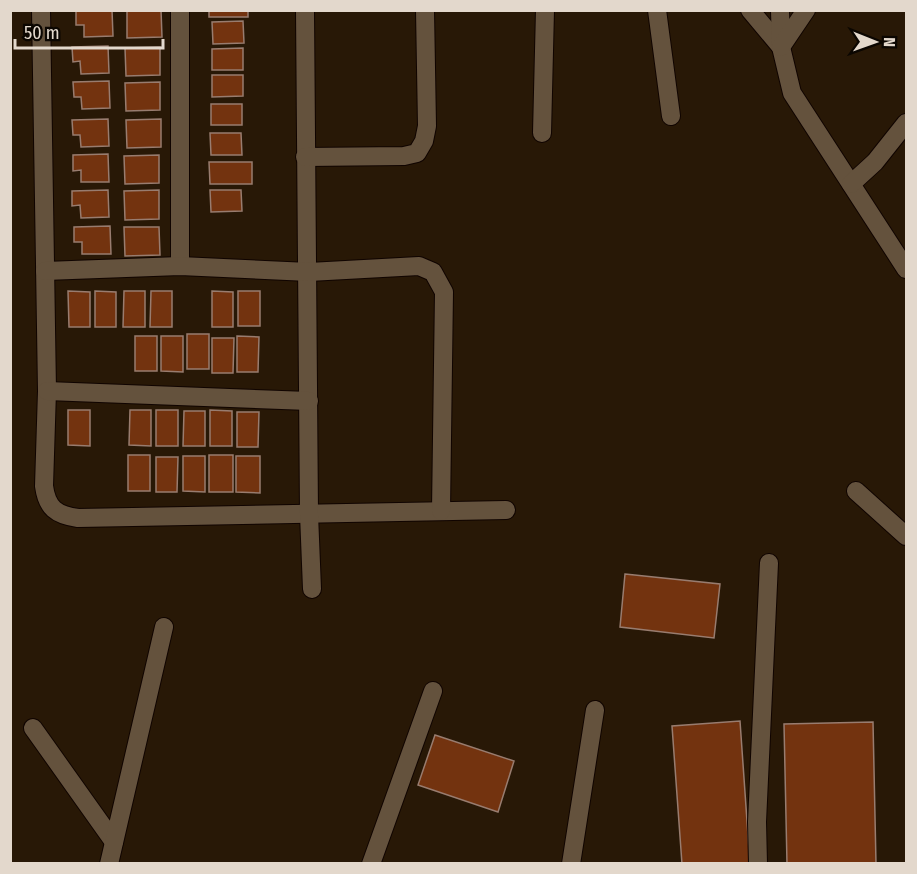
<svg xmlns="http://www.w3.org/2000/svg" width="917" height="874" font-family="'Fira Sans Condensed',sans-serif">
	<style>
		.building { fill: #73330f; stroke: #987c6f; stroke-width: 1.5 }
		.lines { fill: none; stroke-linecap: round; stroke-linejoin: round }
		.minor-casing { stroke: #100400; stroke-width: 20 }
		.minor { stroke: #64523d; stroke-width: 18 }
	</style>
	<rect width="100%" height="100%" fill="#281806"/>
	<!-- building -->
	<g class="building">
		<polygon points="76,10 112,10 113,36 84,37 84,25 76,25"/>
		<polygon points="127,10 161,10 162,37 127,38"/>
		<rect x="209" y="10" width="39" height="7"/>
		<polygon points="243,21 244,43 213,44 212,22"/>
		<polygon points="108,46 109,73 81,74 80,61 73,62 72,47"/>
		<polygon points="160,47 160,75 126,76 125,48"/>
		<polygon points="243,48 243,70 212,70 212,49"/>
		<polygon points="212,75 243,75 243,96 212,97"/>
		<polygon points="109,81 110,108 82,109 81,97 74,97 73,82"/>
		<polygon points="160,82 160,110 126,111 125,83"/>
		<rect x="211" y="104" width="31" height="21"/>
		<polygon points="108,119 109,146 81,147 80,135 73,135 72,120"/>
		<polygon points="161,119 161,147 127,148 126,120"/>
		<polygon points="210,133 241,133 242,155 211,155"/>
		<polygon points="108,154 109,182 81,182 81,170 73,171 73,155"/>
		<polygon points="159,155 159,183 125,184 124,156"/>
		<polygon points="209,162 252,162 252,184 210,184"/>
		<polygon points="108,190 109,217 81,218 80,205 72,206 72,191"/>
		<polygon points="159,190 159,219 125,220 124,191"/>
		<polygon points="210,190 241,190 242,211 211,212"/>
		<polygon points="110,226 111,254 82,254 82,242 74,242 74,227"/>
		<polygon points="124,227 159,227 160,255 125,256"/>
		<polygon points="68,291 90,292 90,327 69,327"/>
		<polygon points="95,291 116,292 116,327 95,327"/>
		<polygon points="124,291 145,291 145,327 123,327"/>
		<polygon points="151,291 172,291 172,327 150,327"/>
		<polygon points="212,291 233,292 233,327 212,327"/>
		<rect x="238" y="291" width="22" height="35"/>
		<rect x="187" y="334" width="22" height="35"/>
		<rect x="135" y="336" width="22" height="35"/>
		<polygon points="161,336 183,336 183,372 161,371"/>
		<polygon points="237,336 259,337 258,372 237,372"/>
		<polygon points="212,338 234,338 233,373 212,373"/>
		<polygon points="68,410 90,410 90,446 68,445"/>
		<polygon points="130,410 151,410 151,446 129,445"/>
		<rect x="156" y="410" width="22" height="36"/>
		<polygon points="210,410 232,411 232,446 210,446"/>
		<polygon points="184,411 205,411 205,446 183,446"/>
		<polygon points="237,412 259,412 258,447 237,447"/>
		<rect x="128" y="455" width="22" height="36"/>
		<rect x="209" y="455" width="24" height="37"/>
		<polygon points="183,456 205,456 205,492 183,491"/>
		<polygon points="236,456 260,456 260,493 236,492"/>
		<polygon points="156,457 178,457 177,492 156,492"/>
		<polygon points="625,574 720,584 714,638 620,627"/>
		<polygon points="740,721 750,864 682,864 672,726"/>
		<polygon points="873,722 876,864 787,864 784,724"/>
		<polygon points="435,735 514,761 498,812 418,785"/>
	</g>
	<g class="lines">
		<defs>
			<g id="minor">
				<path d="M41 10 47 391 44 486C47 508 56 515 78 518L506 510"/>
				<polyline points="180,10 180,266"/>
				<polyline points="305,10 309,514 312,589"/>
				<polyline points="657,10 671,116"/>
				<polyline points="750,10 781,47"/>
				<polyline points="780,10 781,47 792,93 906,269"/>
				<polyline points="781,47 806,10"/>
				<polyline points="542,133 545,10"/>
				<polyline points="305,157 404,156 417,153 424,141 427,126 425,10"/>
				<polyline points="851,184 875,162 906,123"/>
				<polyline points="45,271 180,266 309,272 419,266 433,272 444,292 441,511"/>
				<polyline points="47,391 309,401"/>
				<polyline points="856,491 906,536"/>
				<polyline points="33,728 114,842"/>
				<polyline points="109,864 164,627"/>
				<polyline points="371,864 433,691"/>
				<polyline points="571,864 595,710"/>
				<polyline points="758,864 757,822 769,563"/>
			</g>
		</defs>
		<!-- minor casing -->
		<use href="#minor" class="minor-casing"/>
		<!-- minor -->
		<use href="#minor" class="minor"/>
	</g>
	<!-- border -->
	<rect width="917" height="874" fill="none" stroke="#e3d8cc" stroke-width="24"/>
	<!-- north arrow -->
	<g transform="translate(875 42) rotate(91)" stroke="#0b0601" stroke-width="4.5" paint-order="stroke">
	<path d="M0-4.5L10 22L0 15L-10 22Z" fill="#e3d8cc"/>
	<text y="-9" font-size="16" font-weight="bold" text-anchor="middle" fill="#e3d8cc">N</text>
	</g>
	<!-- scale -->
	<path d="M15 39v9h148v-9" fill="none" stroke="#e3d8cc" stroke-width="3"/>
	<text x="24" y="39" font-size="18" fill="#e3d8cc" stroke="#0b0601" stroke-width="4.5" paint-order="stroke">50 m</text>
</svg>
